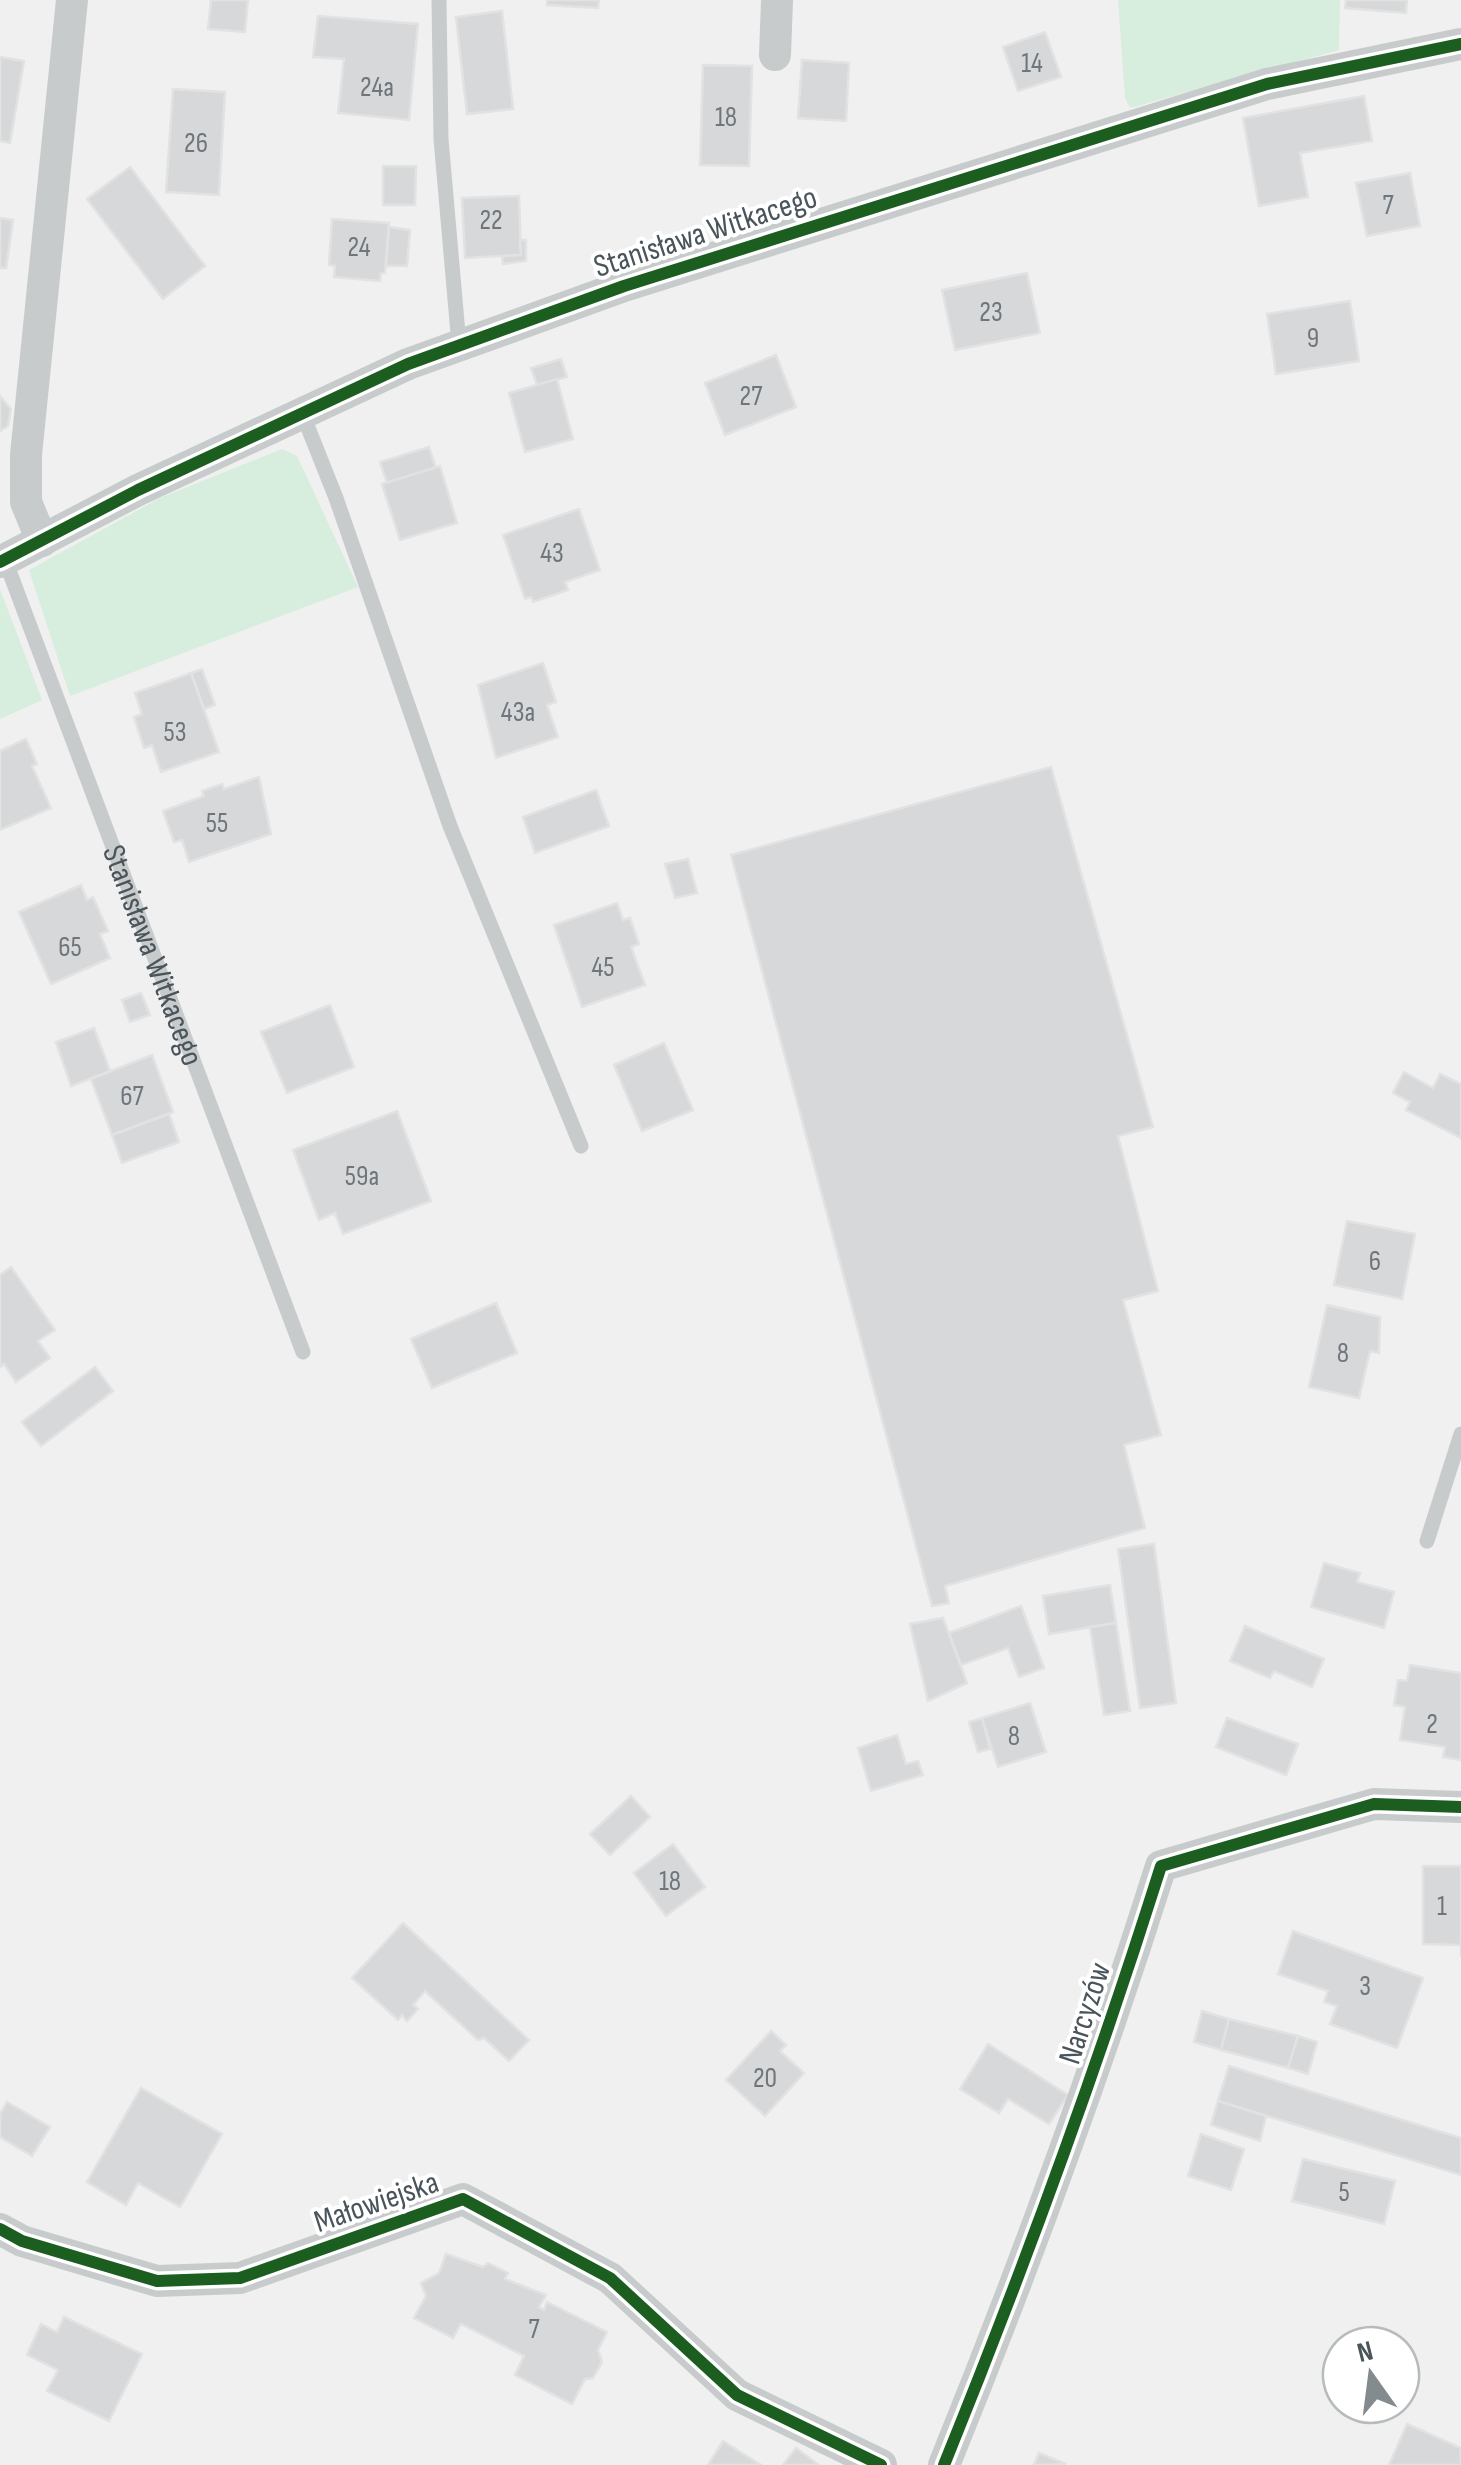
<svg xmlns="http://www.w3.org/2000/svg" width="1461" height="2465" font-family="'Sofia Sans Condensed',sans-serif">
	<style>
		.green { fill: #d7eddd }
		.building { fill: #d7d8d9; stroke: #e2e2e3; stroke-width: 2.5 }
		.lines { fill: none; stroke-linecap: round; stroke-linejoin: round }
		.lane { stroke: #c8cbcc; stroke-width: 15 }
		.street { stroke: #c8cbcc; stroke-width: 32 }
		.cycleway-casing { stroke: #fff; stroke-width: 19 }
		.cycleway { stroke: #1b5e20; stroke-width: 12 }
		.labels { text-anchor: middle; stroke-width: 8; stroke-linejoin: round; paint-order: stroke }
		.number-label { font-size: 28px; fill: #6e767c }
		.street-label { font-size: 32px; fill: #49545b; stroke: #fff }
	</style>
	<rect width="100%" height="100%" fill="#f1f0f0"/>
	<!-- green -->
	<g class="green">
		<polygon points="1118,0 1340,0 1339,50 1130,108 1125,98"/>
		<polygon points="282,449 297,456 358,587 70,696 29,570 160,498"/>
		<polygon points="0,589 42,700 0,719"/>
	</g>
	<!-- building -->
	<g class="building">
		<polygon points="211,0 248,0 245,32 208,29"/>
		<polygon points="547,0 599,0 598,8 547,5"/>
		<polygon points="1346,0 1407,0 1406,13 1345,8"/>
		<polygon points="502,11 513,109 467,114 456,17"/>
		<polygon points="318,16 418,24 409,120 338,113 344,59 313,57"/>
		<polygon points="1045,32 1061,77 1018,91 1003,47"/>
		<polygon points="0,57 24,61 10,143 0,141"/>
		<polygon points="802,60 849,63 846,121 798,118"/>
		<polygon points="703,65 752,66 749,166 700,165"/>
		<polygon points="173,89 225,92 219,195 166,192"/>
		<polygon points="1364,96 1372,141 1300,153 1308,197 1259,206 1243,118"/>
		<polygon points="383,166 416,166 415,205 383,205"/>
		<polygon points="130,167 205,266 163,299 87,199"/>
		<polygon points="1410,173 1420,226 1367,236 1356,183"/>
		<polygon points="519,196 521,255 465,258 462,198"/>
		<polygon points="0,218 13,220 6,268 0,268"/>
		<polygon points="332,219 389,223 385,273 381,273 380,281 334,277 335,266 329,265"/>
		<polygon points="389,227 410,230 407,266 386,266"/>
		<polygon points="520,240 526,240 526,261 503,264 502,256 521,255"/>
		<polygon points="1027,273 1040,333 955,350 942,290"/>
		<polygon points="1350,301 1359,361 1276,374 1267,314"/>
		<polygon points="776,355 796,407 725,435 705,383"/>
		<polygon points="561,359 567,377 537,385 531,368"/>
		<polygon points="557,379 573,439 525,452 509,393"/>
		<polygon points="0,396 11,409 8,426 0,431"/>
		<polygon points="429,447 436,468 387,483 380,462"/>
		<polygon points="440,466 457,523 400,540 382,484"/>
		<polygon points="579,509 600,570 565,582 568,590 533,602 531,597 525,599 503,535"/>
		<polygon points="543,663 556,702 547,705 558,737 496,758 478,685"/>
		<polygon points="202,669 215,705 204,709 191,673"/>
		<polygon points="191,673 219,752 161,772 152,745 144,748 134,717 142,714 135,693"/>
		<polygon points="26,739 37,764 32,766 51,808 0,830 0,751"/>
		<polygon points="1051,767 1153,1127 1118,1136 1158,1291 1123,1300 1161,1435 1124,1445 1145,1528 945,1586 949,1603 932,1606 731,855"/>
		<polygon points="259,777 271,834 189,862 182,840 174,842 163,811 204,796 202,791 222,784 224,789"/>
		<polygon points="596,790 609,826 535,853 523,817"/>
		<polygon points="688,859 697,893 675,898 665,864"/>
		<polygon points="81,885 87,900 93,897 108,931 100,934 110,958 51,984 19,912"/>
		<polygon points="617,903 623,920 630,918 639,944 631,947 645,985 582,1007 554,925"/>
		<polygon points="141,993 150,1015 130,1022 122,1000"/>
		<polygon points="330,1005 354,1067 287,1093 261,1032"/>
		<polygon points="94,1028 110,1071 71,1086 56,1042"/>
		<polygon points="664,1043 693,1110 642,1131 614,1065"/>
		<polygon points="152,1055 173,1112 112,1135 91,1079"/>
		<polygon points="1404,1072 1433,1088 1440,1074 1461,1084 1461,1138 1406,1110 1410,1102 1393,1093"/>
		<polygon points="397,1111 431,1201 343,1234 335,1213 319,1220 293,1150"/>
		<polygon points="169,1114 179,1142 122,1163 112,1135"/>
		<polygon points="1347,1221 1415,1234 1402,1299 1334,1285"/>
		<polygon points="11,1267 55,1330 38,1341 50,1358 16,1382 4,1364 0,1367 0,1275"/>
		<polygon points="496,1303 517,1353 432,1388 411,1339"/>
		<polygon points="1327,1305 1380,1317 1379,1353 1370,1351 1359,1398 1309,1387"/>
		<polygon points="95,1367 113,1391 41,1446 22,1422"/>
		<polygon points="1154,1544 1176,1703 1140,1708 1118,1549"/>
		<polygon points="1324,1563 1360,1573 1357,1582 1394,1592 1384,1628 1311,1607"/>
		<polygon points="1110,1585 1116,1623 1049,1634 1043,1596"/>
		<polygon points="1021,1606 1044,1668 1019,1677 1008,1648 961,1665 949,1633"/>
		<polygon points="943,1618 967,1683 928,1701 910,1624"/>
		<polygon points="1116,1623 1130,1711 1104,1715 1090,1627"/>
		<polygon points="1245,1626 1324,1659 1312,1687 1274,1671 1270,1678 1230,1661"/>
		<polygon points="1410,1665 1461,1673 1461,1760 1443,1757 1445,1747 1400,1740 1405,1707 1394,1705 1398,1680 1407,1681"/>
		<polygon points="1030,1703 1046,1752 998,1767 982,1718"/>
		<polygon points="982,1718 990,1749 978,1752 969,1722"/>
		<polygon points="1227,1718 1298,1744 1286,1775 1216,1747"/>
		<polygon points="897,1735 906,1764 918,1761 923,1775 871,1791 858,1748"/>
		<polygon points="631,1796 650,1817 610,1855 590,1834"/>
		<polygon points="673,1844 705,1887 666,1916 634,1873"/>
		<polygon points="1423,1866 1461,1866 1461,1957 1461,1945 1423,1944"/>
		<polygon points="403,1923 529,2040 509,2061 484,2038 478,2040 425,1991 413,2005 418,2009 407,2021 402,2015 398,2020 352,1978"/>
		<polygon points="1293,1931 1423,1978 1397,2048 1330,2024 1337,2006 1324,2002 1328,1991 1278,1974"/>
		<polygon points="1202,2011 1229,2019 1221,2050 1194,2042"/>
		<polygon points="1229,2019 1298,2036 1288,2068 1221,2050"/>
		<polygon points="771,2031 786,2045 780,2051 804,2073 765,2116 726,2080"/>
		<polygon points="1298,2036 1317,2042 1308,2074 1288,2068"/>
		<polygon points="988,2044 1068,2095 1049,2124 1008,2099 999,2113 960,2089"/>
		<polygon points="1229,2066 1461,2138 1461,2175 1218,2101"/>
		<polygon points="141,2088 222,2134 180,2207 138,2183 126,2205 87,2182"/>
		<polygon points="1218,2101 1266,2116 1260,2141 1211,2125"/>
		<polygon points="7,2102 50,2127 32,2156 0,2137 0,2114"/>
		<polygon points="1201,2134 1244,2149 1231,2190 1188,2176"/>
		<polygon points="1303,2159 1395,2181 1384,2224 1292,2201"/>
		<polygon points="446,2254 483,2267 488,2263 508,2273 505,2279 546,2295 539,2307 544,2310 547,2302 607,2332 598,2350 602,2362 593,2378 585,2379 572,2404 515,2375 524,2356 461,2324 453,2338 414,2318 426,2296 421,2283 439,2273"/>
		<polygon points="64,2317 142,2354 109,2421 47,2391 58,2370 27,2355 41,2324 57,2332"/>
		<polygon points="1407,2424 1461,2448 1461,2465 1389,2465"/>
		<polygon points="723,2441 761,2465 708,2465"/>
		<polygon points="796,2448 819,2465 783,2465"/>
		<polygon points="1039,2453 1066,2464 1034,2465"/>
	</g>
	<g class="lines">
		<!-- lane -->
		<g class="lane">
			<polyline points="439,0 441,139 459,345"/>
			<polyline points="303,415 336,498 450,826 581,1146"/>
			<path id="s1" d="M5 560 303 1352"/>
			<polyline points="1427,1541 1461,1434"/>
		</g>
		<!-- street -->
		<g class="street">
			<polyline points="775,55 777,0"/>
			<polyline points="42,541 26,502 26,455 72,0"/>
			<polyline points="0,562 138,490 408,364 624,286 1267,84 1461,44"/>
			<polyline points="0,2229 22,2241 157,2281 240,2278 463,2199 610,2278 737,2395 881,2465"/>
			<path d="M944 2465C1024 2268 1097 2069 1161 1866L1374 1804 1461 1807"/>
		</g>
		<defs>
			<g id="cycleway">
				<polyline points="0,562 138,490 408,364 624,286 1267,84 1461,44"/>
				<polyline points="0,2229 22,2241 157,2281 240,2278 463,2199 610,2278 737,2395 881,2465"/>
				<path d="M944 2465C1024 2268 1097 2069 1161 1866L1374 1804 1461 1807"/>
			</g>
		</defs>
		<!-- cycleway casing -->
		<use href="#cycleway" class="cycleway-casing"/>
		<!-- cycleway -->
		<use href="#cycleway" class="cycleway"/>
	</g>
	<g class="labels">
		<!-- number labels -->
		<g class="number-label">
			<text x="1032" y="72">14</text>
			<text x="377" y="96">24a</text>
			<text x="726" y="126">18</text>
			<text x="196" y="152">26</text>
			<text x="1388" y="214">7</text>
			<text x="491" y="229">22</text>
			<text x="359" y="256">24</text>
			<text x="991" y="321">23</text>
			<text x="1313" y="347">9</text>
			<text x="751" y="405">27</text>
			<text x="552" y="562">43</text>
			<text x="518" y="721">43a</text>
			<text x="175" y="741">53</text>
			<text x="217" y="832">55</text>
			<text x="70" y="956">65</text>
			<text x="603" y="976">45</text>
			<text x="132" y="1105">67</text>
			<text x="362" y="1185">59a</text>
			<text x="1375" y="1270">6</text>
			<text x="1343" y="1362">8</text>
			<text x="1432" y="1733">2</text>
			<text x="1014" y="1745">8</text>
			<text x="670" y="1890">18</text>
			<text x="1442" y="1915">1</text>
			<text x="1365" y="1995">3</text>
			<text x="765" y="2087">20</text>
			<text x="1344" y="2201">5</text>
			<text x="534" y="2338">7</text>
		</g>
		<!-- street labels -->
		<g class="street-label">
			<text transform="translate(705 231) rotate(-18)" y="11">Stanisława Witkacego</text>
			<text dy="11" stroke="none"><textPath href="#s1" startOffset="422">Stanisława Witkacego</textPath></text>
			<text transform="translate(1084 2013) rotate(-72)" y="11">Narcyzów</text>
			<text transform="translate(376 2201) rotate(-19)" y="11">Małowiejska</text>
		</g>
	</g>
	<!-- north arrow -->
	<g transform="translate(1371 2375) rotate(346)"><circle r="48" fill="#ffffff" stroke="#b6bbbd" stroke-width="2.5"/>
	<path d="M0-8L18 38L0 25L-18 38Z" fill="#848b8f"/>
	<text y="-15" font-size="28" font-weight="bold" text-anchor="middle" fill="#49545b">N</text>
	</g>
</svg>
